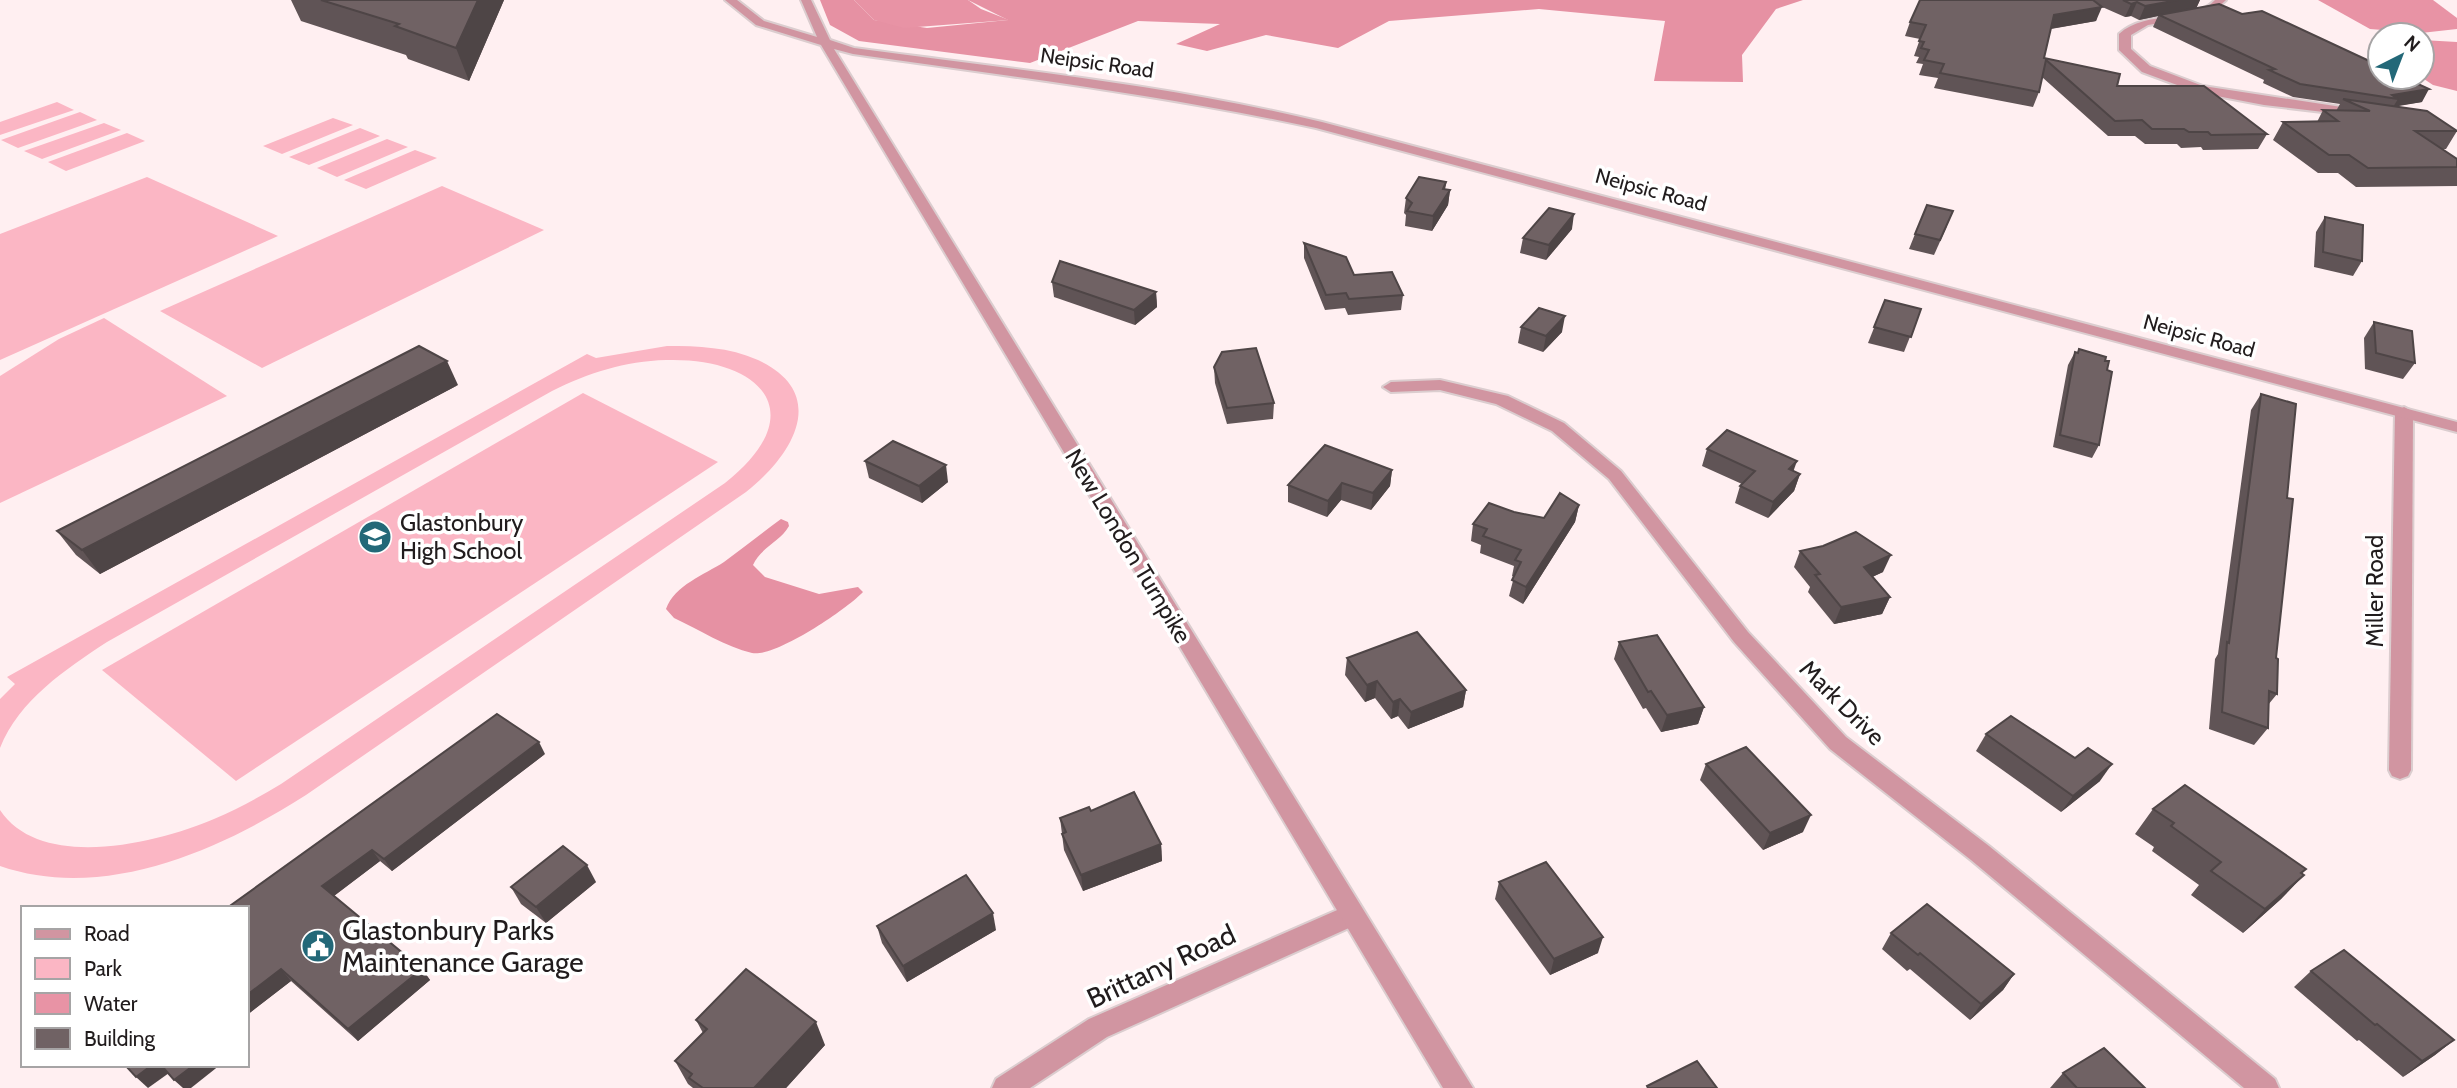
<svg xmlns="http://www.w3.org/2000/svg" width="2457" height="1088" font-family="Cabin,sans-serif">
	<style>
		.green { fill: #fbb6c4 }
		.forest { fill: #e691a3 }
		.water { fill: #e893a5 }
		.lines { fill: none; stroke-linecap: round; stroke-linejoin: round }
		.minor-casing { stroke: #dbcdcf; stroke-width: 4 }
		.tertiary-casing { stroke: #dbcdcf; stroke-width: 4 }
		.minor { fill: #d195a1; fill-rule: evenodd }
		.tertiary { fill: #d195a1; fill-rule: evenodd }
		.wall { fill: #605456 }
		.shaded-wall { fill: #4e4546 }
		.building { fill: #706264; stroke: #4e4546; stroke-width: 2 }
		.labels { text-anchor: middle; stroke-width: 7; stroke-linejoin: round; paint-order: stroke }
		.far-street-label { font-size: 21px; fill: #211c1d; stroke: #fff }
		.poi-label { font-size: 24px; fill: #211c1d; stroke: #fff; text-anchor: start }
		.street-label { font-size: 24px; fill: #211c1d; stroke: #fff }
		.near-poi-label { font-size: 28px; fill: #211c1d; stroke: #fff; text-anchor: start }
		.near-street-label { font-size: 28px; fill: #211c1d; stroke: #fff }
	</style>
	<rect width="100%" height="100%" fill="#ffeff1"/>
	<!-- green -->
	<g class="green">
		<polygon points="57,102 74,110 0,135 0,122"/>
		<polygon points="80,112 97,120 18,148 1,140"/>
		<polygon points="333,118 353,125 282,154 263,146"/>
		<polygon points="104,123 121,130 42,159 24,151"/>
		<polygon points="360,128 380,136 309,165 289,157"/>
		<polygon points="127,133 145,141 66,171 48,162"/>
		<polygon points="387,139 408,147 337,177 317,168"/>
		<polygon points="415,150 437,158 366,189 344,180"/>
		<polygon points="147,177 278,236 0,360 0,234"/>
		<polygon points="442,186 544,230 262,368 160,311"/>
		<polygon points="104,318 227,396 0,503 0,376 59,339"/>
		<path d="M667 346C698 346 729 347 758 360 831 394 792 456 746 492L306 795C220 850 104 902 0 866V810C41 872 158 843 214 819 238 809 259 797 281 784L725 483C815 412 759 357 666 360 625 361 588 373 552 391L107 642C66 669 19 700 0 748V699L15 684 7 677 587 354 596 358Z"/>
		<polygon points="583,393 718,462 236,781 102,670"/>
	</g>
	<!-- forest -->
	<g class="forest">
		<polygon points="820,0 854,0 874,20 927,28 1008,20 968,0 1803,0 1776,9 1742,55 1743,82 1654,81 1665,21 1539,9 1389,21 1338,48 1266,35 1207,51 1176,44 1220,24 1138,21 1030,63 859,41 830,25"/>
		<path d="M781 519 788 522 789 526C780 542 760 548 753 565L765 577 819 594 858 587 863 592C847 609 775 658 752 653 726 647 698 629 674 618L666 609C675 585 704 575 724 562 743 548 762 533 781 519Z"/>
	</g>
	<!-- water -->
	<g class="water">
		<polygon points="854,0 968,0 981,9 1009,20 904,28 874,20"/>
		<polygon points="2318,0 2433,0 2457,18 2457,29 2421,33 2370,29"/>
		<polygon points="2422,40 2457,42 2457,91 2433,85 2421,77"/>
	</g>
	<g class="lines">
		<defs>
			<g id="minor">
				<path d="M2215 0H2226L2210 15 2148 25 2131 35V49L2150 66 2203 86 2361 110 2367 114 2365 117 2264 105 2196 92 2142 72 2119 50V34C2148 8 2191 26 2215 0Z"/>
				<polygon points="1440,380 1508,396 1564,423 1621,471 1748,632 1846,737 1989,846 2275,1079 2279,1088 2244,1088 1971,860 1830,749 1734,642 1609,479 1552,431 1496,404 1440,390 1391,392 1383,387 1391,382"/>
				<polygon points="2404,407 2413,412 2411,770 2408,776 2400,779 2392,776 2389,770 2395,412"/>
				<polygon points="1351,904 1360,907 1364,915 1360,923 1107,1037 1030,1088 992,1088 996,1079 1089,1019"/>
			</g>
			<path id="tertiary" d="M725 0H737L764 21 817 37 801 0H811L830 40 854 48C1011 69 1169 85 1322 122L2457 422V432L1316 128C1163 95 1008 76 853 54L834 49 1473 1088H1443L821 45 756 25Z"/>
		</defs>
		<!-- minor casing -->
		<use href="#minor" class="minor-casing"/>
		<!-- tertiary casing -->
		<use href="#tertiary" class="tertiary-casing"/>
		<!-- minor -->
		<use href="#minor" class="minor"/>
		<!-- tertiary -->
		<use href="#tertiary" class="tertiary"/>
	</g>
	<!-- wall -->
	<g class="wall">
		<polygon points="291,0 504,0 469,81 408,59 406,55 301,21"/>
		<polygon points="1920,0 2200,0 2196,8 2422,102 2395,106 2457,131 2446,149 2442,149 2457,159 2457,186 2356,187 2338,173 2318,173 2273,140 2283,122 2317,122 2323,110 2336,111 2340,104 2293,97 2263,83 2264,80 2153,27 2158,16 2139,20 2131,16 2125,17 2100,6 2096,21 2051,29 2044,58 2117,86 2267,134 2258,149 2203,150 2201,147 2181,148 2177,144 2145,144 2135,136 2108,136 2042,77 2039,92 2033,107 1934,88 1938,78 1919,75 1923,64 1916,63 1919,57 1914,56 1920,39 1905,36 1910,22"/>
		<polygon points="1446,182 1445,189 1450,190 1448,205 1432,231 1405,226 1406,215 1404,213 1406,198"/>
		<polygon points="2325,217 2362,261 2353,276 2314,267 2316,232"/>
		<polygon points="1947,226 1934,255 1909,249 1915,234"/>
		<polygon points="1572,229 1546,260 1520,253 1523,238"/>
		<polygon points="1304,243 1354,275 1403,295 1401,310 1348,315 1345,308 1325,310 1304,258"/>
		<polygon points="1052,282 1156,292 1157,307 1135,325 1054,297"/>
		<polygon points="1885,300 1921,309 1904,352 1868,343"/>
		<polygon points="2374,322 2415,363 2403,379 2365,369 2364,338"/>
		<polygon points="1521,327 1562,332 1543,352 1518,343"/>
		<polygon points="2079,349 2099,445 2092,458 2053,447 2068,365 2075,352 2077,353"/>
		<polygon points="1214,367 1274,403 1273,419 1227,424 1215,383"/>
		<polygon points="458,385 100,574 76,555 57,531"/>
		<polygon points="2261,394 2276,658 2277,694 2268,705 2268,728 2254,745 2209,729 2215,659 2218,654 2251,410"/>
		<polygon points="1707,449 1793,471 1800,474 1794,491 1768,518 1735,503 1740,486 1742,484 1702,466"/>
		<polygon points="865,461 948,482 922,503 869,478"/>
		<polygon points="1392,470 1390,486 1371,510 1341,500 1327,517 1288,502 1288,485"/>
		<polygon points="1579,505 1575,522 1523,604 1509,596 1514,577 1512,576 1514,566 1480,553 1481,545 1471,541 1473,524 1514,512 1544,518"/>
		<polygon points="1800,551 1883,572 1872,577 1890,597 1882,614 1834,624 1808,592 1810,587 1794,567"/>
		<polygon points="1619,642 1704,707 1698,724 1661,732 1646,708 1643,709 1614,659"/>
		<polygon points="1347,658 1466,690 1463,707 1408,729 1398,716 1391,719 1375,698 1365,702 1345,675"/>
		<polygon points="1986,734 2075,758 2100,781 2061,812 1976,751"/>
		<polygon points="545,754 392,871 380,861 334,896 422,969 430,980 358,1041 291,981 247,1015 247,908"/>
		<polygon points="1706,764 1803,832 1763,850 1700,780"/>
		<polygon points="2153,809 2302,874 2304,875 2281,899 2243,933 2191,895 2199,885 2152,851 2154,847 2135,834"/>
		<polygon points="1060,818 1161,844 1162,861 1083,891 1064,850"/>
		<polygon points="596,882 546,923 521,904 511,887"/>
		<polygon points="1499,882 1598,953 1550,975 1495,899"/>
		<polygon points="877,926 996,930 907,982 882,943"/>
		<polygon points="1891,933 2014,974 2003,990 1970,1020 1910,969 1907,971 1882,949"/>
		<polygon points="2311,971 2454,1040 2435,1055 2403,1077 2359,1040 2357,1041 2294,987"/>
		<polygon points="696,1020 825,1045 786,1088 693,1088 688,1084 675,1061 703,1033"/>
		<polygon points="2063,1073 2145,1088 2050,1088"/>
	</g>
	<!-- shaded-wall -->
	<g class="shaded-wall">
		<polygon points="478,0 504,0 469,81 456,48"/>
		<polygon points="2178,0 2200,0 2196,9 2159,15 2158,16 2139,20 2145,6"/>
		<polygon points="2137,2 2131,16 2125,17 2131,4"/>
		<polygon points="2102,7 2096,21 2049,29 2054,15"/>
		<polygon points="2429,89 2422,102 2393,107 2398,99 2392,95"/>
		<polygon points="1446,182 1444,197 1450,190 1448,205 1432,231 1433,216"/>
		<polygon points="1574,214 1572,229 1546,260 1549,245"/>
		<polygon points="1156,292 1157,307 1135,325 1134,310"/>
		<polygon points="1565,316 1562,332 1543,352 1546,336"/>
		<polygon points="447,361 458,385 100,574 82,550"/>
		<polygon points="1797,461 1791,478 1789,469"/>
		<polygon points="946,465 948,482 922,503 919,486"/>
		<polygon points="1392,470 1390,486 1371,510 1373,493"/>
		<polygon points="1800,474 1794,491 1768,518 1773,502"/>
		<polygon points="1342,483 1341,500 1327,517 1328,501"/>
		<polygon points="1579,505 1575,522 1523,604 1526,587"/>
		<polygon points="1891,555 1883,572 1857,584 1864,567"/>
		<polygon points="1890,597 1882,614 1834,624 1841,607"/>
		<polygon points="1377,681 1375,698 1365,702 1367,685"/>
		<polygon points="1466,690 1463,707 1408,729 1411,712"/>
		<polygon points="1400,699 1398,716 1391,719 1393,702"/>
		<polygon points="1704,707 1698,724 1661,732 1667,715"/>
		<polygon points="539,742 545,754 392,871 384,859"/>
		<polygon points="2112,764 2100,781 2061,812 2073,796"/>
		<polygon points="1811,815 1803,832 1763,850 1770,833"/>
		<polygon points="1161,844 1162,861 1083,891 1081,875"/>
		<polygon points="372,850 380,861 331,898 322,886"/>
		<polygon points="587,865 596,882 546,923 536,907"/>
		<polygon points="2306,869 2290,887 2304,875 2281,899 2243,933 2265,909"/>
		<polygon points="993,913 996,930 907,982 903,966"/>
		<polygon points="1603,937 1598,953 1550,975 1554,959"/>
		<polygon points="281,969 291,981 247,1015 247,995"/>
		<polygon points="422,969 430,980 358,1041 348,1029"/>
		<polygon points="2014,974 2003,990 1970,1020 1981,1004"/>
		<polygon points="816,1022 825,1045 786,1088 754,1088"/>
		<polygon points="2454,1040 2435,1055 2403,1077 2422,1061"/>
		<polygon points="152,1065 161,1065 169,1073 148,1088 136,1077"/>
		<polygon points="194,1065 220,1065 191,1088 183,1088 174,1080"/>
	</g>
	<!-- building -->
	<g class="building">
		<polygon points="321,0 478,0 456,48 395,26 399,24"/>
		<polygon points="1920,0 2093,0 2102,7 2054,15 2044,58 2120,74 2117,86 2204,86 2267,134 2211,135 2208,132 2189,132 2184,129 2152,129 2142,120 2115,121 2046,60 2039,92 1940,73 1944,64 1924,60 1929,50 1921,48 1924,42 1919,41 1926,25 1910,22"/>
		<polygon points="2123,0 2178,0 2145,6 2137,2 2131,4"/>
		<polygon points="2219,4 2242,14 2262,11 2380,66 2380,77 2403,77 2429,89 2392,95 2398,99 2300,84 2269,70 2275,69 2159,15"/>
		<polygon points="2343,99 2427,111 2457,131 2415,131 2457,159 2457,167 2368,168 2349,155 2329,155 2283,122 2338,121 2323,110 2370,111"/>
		<polygon points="1419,177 1446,182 1443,189 1450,190 1433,216 1407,211 1412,203 1406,198"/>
		<polygon points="1927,205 1953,211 1940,240 1915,234"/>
		<polygon points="1549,208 1574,214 1549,245 1523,238"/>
		<polygon points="2325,217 2363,225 2362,261 2323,252"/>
		<polygon points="1304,243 1346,257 1354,275 1392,272 1403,295 1349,299 1346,293 1326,295"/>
		<polygon points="1060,261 1156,292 1134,310 1052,282"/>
		<polygon points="1885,300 1921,309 1911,337 1874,327"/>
		<polygon points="1539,308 1565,316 1546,336 1521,327"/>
		<polygon points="2374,322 2412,331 2415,363 2376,353"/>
		<polygon points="419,346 447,361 82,550 57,531"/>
		<polygon points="1256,348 1274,403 1227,408 1214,367 1222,352"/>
		<polygon points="2079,349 2106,357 2105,361 2109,361 2107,370 2112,372 2099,445 2060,435 2075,352 2078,353"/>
		<polygon points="2261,394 2296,404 2287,498 2293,499 2276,658 2278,659 2277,694 2269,691 2268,728 2222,712 2227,642 2229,643"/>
		<polygon points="1727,430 1797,461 1789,469 1800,474 1773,502 1740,486 1755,471 1707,449"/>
		<polygon points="893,441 946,465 919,486 865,461"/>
		<polygon points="1325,445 1392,470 1373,493 1342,483 1328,501 1288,485"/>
		<polygon points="1560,493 1579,505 1526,587 1512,580 1521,562 1515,560 1521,550 1483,536 1487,529 1473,524 1489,503 1514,512 1544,518"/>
		<polygon points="1856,532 1891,555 1864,567 1890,597 1841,607 1815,575 1820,574 1800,551 1823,546"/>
		<polygon points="1417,632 1466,690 1411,712 1400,699 1393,702 1377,681 1367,685 1347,658"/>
		<polygon points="1657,635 1704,707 1667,715 1651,691 1648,692 1619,642"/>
		<polygon points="497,714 539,742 384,859 372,850 322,886 422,969 348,1029 281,969 247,995 247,908 227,908"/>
		<polygon points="2011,716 2075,758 2088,748 2112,764 2073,796 1986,734"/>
		<polygon points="1746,747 1811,815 1770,833 1706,764"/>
		<polygon points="2185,785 2306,869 2301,873 2304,875 2265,909 2211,871 2221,862 2171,826 2174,823 2153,809"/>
		<polygon points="1134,792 1161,844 1081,875 1062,834 1066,832 1060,818 1089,807 1091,811"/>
		<polygon points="563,846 587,865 536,907 511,887"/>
		<polygon points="1546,862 1603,937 1554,959 1499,882"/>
		<polygon points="966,875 993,913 903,966 877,926"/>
		<polygon points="1927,904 2014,974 1981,1004 1920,953 1918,955 1891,933"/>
		<polygon points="2344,950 2454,1040 2422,1061 2377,1024 2375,1025 2311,971"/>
		<polygon points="746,969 816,1022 754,1088 703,1088 689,1078 692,1074 675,1061 707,1029 696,1020"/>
		<polygon points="2104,1048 2145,1088 2077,1088 2063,1073"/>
		<polygon points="1697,1061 1717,1088 1648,1088 1647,1086"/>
		<polygon points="125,1065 152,1065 136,1077"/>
		<polygon points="161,1065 194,1065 174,1080"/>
	</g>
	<!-- icons -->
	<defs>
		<symbol id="school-disc" viewBox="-11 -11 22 22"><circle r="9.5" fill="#236878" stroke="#fff"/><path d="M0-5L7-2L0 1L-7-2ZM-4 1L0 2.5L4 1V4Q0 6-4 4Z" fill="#fff"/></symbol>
		<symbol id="civic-disc" viewBox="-11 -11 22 22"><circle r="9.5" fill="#236878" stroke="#fff"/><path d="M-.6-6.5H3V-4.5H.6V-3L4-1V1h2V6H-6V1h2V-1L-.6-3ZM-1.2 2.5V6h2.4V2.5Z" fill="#fff"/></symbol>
	</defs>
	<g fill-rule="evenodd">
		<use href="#school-disc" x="356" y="518" width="38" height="38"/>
		<use href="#civic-disc" x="299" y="927" width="38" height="38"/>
	</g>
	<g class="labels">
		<!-- far-street labels -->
		<g class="far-street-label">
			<text transform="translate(1097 63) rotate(8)" y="7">Neipsic Road</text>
			<text transform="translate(1651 190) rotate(15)" y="7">Neipsic Road</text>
			<text transform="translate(2199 336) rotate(15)" y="7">Neipsic Road</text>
		</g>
		<!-- poi labels -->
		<g class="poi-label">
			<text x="400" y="531">Glastonbury<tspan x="400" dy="28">High School</tspan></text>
		</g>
		<!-- street labels -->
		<g class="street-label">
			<text transform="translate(1128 546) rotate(59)" y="8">New London Turnpike</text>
			<text transform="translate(2375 591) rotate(-90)" y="8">Miller Road</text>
			<text transform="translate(1842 703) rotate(45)" y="8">Mark Drive</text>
		</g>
		<!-- near-poi labels -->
		<g class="near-poi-label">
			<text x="342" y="940">Glastonbury Parks<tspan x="342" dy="32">Maintenance Garage</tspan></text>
		</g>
		<!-- near-street labels -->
		<g class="near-street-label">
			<text transform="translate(1161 966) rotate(-25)" y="10">Brittany Road</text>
		</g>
	</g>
	<!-- legend -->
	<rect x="21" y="906" width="228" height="161" fill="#ffffff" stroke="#a6a4a5" stroke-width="2"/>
	<rect x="35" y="929" width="35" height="10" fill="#d195a1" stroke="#a6a4a5" stroke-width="2"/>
	<text x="84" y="941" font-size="21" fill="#211c1d">Road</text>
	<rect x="35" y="958" width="35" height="21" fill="#fbb6c4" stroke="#a6a4a5" stroke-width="2"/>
	<text x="84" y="976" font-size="21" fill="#211c1d">Park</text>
	<rect x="35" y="993" width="35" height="21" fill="#e893a5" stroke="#a6a4a5" stroke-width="2"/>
	<text x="84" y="1011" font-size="21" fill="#211c1d">Water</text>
	<rect x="35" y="1028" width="35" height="21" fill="#706264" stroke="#a6a4a5" stroke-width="2"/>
	<text x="84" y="1046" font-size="21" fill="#211c1d">Building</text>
	<!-- north arrow -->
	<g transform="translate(2401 56) rotate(42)"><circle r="33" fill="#ffffff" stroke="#a6a4a5" stroke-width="2"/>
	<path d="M0-5L12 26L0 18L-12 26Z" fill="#236878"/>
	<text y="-10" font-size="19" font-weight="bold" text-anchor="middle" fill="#211c1d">N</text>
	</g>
</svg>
